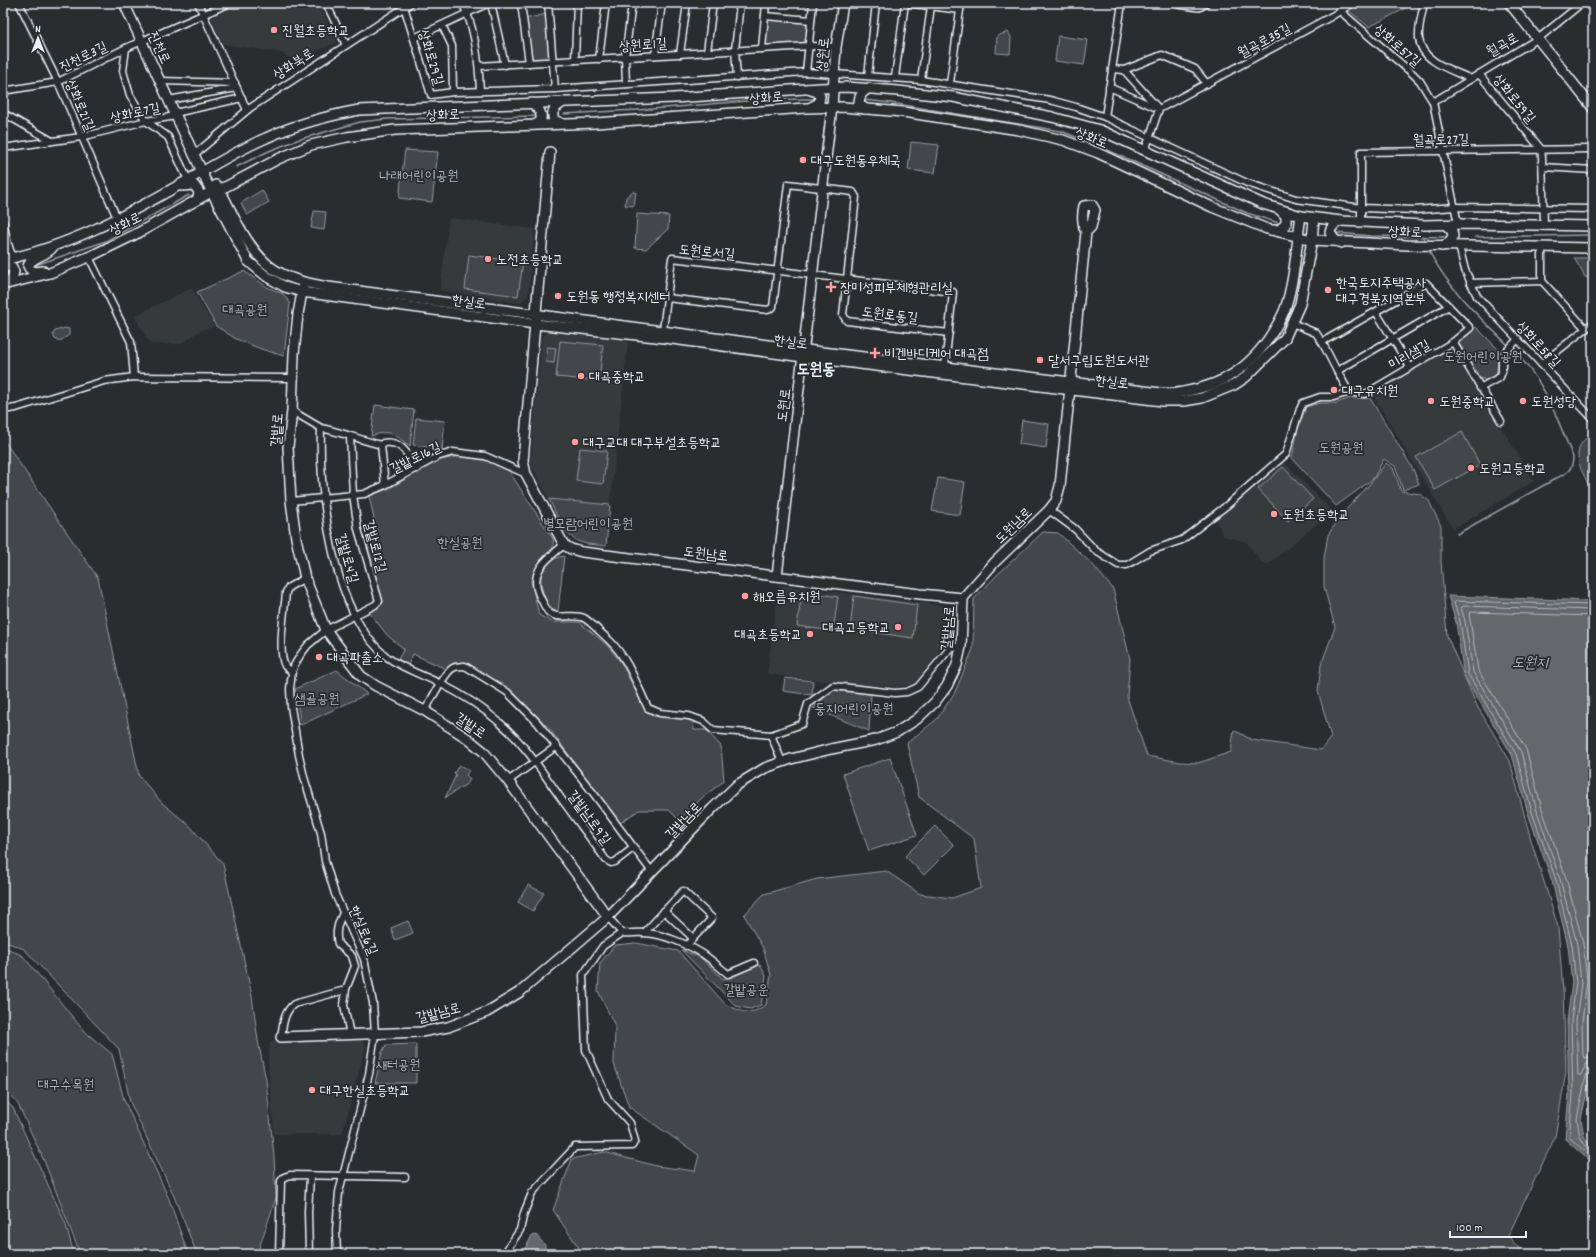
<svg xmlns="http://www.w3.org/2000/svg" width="1596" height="1257" font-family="Dekko,'Poor Story',sans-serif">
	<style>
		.built { fill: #363a3b }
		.green { fill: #424648; stroke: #959ca0 }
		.water { fill: #63686b; stroke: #989fa3 }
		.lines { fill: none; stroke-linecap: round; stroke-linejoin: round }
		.shore { stroke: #b3bac0; stroke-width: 1 }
		.stream { stroke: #989fa3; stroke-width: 1.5 }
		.street-casing { stroke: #e8f1f8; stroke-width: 9 }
		.secondary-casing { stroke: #e8f1f8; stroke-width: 12 }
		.street { stroke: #2a2d2e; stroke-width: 6 }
		.secondary { stroke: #2a2d2e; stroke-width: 9 }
		.poi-dot { fill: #ff9aa2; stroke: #2a2d2e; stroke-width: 1.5 }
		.labels { text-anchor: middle; stroke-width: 3.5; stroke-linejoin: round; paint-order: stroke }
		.poi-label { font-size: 14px; fill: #e8f1f8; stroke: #2a2d2e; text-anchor: start }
		.street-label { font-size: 14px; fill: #e8f1f8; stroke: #2a2d2e }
		.park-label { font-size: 14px; fill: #aeb5ba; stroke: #2a2d2e }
		.water-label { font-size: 15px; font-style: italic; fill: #acb3b9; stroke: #2a2d2e }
		.quarter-label { font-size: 16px; font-weight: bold; fill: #e8f1f8; stroke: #2a2d2e }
	</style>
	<rect width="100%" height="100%" fill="#2a2d2e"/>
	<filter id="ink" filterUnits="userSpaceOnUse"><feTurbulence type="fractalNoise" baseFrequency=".025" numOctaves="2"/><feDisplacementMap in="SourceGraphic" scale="8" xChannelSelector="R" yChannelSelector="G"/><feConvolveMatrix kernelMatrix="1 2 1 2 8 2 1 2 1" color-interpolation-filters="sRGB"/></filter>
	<g filter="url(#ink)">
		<!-- built -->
		<g class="built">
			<polygon points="242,3 319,3 337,42 294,61 282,53 223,44 211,18"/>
			<polygon points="449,218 535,229 528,296 520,303 440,290"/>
			<polygon points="192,288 214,327 201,330 181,344 151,344 134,316"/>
			<polygon points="548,332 628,341 610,505 549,499 530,463 542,336"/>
			<polygon points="1452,347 1534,481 1453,529 1373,395"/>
			<polygon points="1278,462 1286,464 1332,511 1269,564 1262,564 1247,542 1223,536 1215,517"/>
			<polygon points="779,585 946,606 950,610 945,643 919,680 913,684 899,687 841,683 767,674"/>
			<polygon points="361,1039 366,1046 342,1134 274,1134 268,1064 270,1041"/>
		</g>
		<!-- green -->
		<g class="green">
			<polygon points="1353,3 1409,3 1408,7 1369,27 1349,11 1348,6"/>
			<polygon points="546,14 550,59 531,61 525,19"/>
			<polygon points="768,18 806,21 808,25 806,42 803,44 767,46 764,42 765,20"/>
			<polygon points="1008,32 1011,37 1010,54 996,53 997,36"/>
			<polygon points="1058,36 1088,40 1084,65 1055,61"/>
			<polygon points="911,142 939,145 935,173 908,170"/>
			<polygon points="405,150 438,152 432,202 399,198"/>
			<polygon points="262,190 269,202 247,215 241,203"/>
			<polygon points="632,192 636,192 634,206 625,205 626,197"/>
			<polygon points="314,211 326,212 324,230 311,228"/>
			<polygon points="637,214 669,216 668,229 646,249 635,248"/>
			<polygon points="469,255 523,262 518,296 465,289"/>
			<polygon points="1574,258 1593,258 1593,278 1585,277"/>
			<polygon points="244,271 267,287 283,294 290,303 284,356 261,349 236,339 216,326 197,292"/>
			<polygon points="1476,327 1500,351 1496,375 1486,380 1479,378 1459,343"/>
			<polygon points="65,328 69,329 69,335 60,341 55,339 53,334 55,331"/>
			<polygon points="560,341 603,345 599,381 556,377"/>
			<polygon points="547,347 556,348 554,363 546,362"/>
			<polygon points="1350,398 1370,398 1413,469 1419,484 1403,490 1395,466 1384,459 1373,479 1336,506 1292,458 1298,429 1306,407 1320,403 1337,403"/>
			<path d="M375 405 414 410 410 446C393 434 392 429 371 436Z"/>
			<polygon points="416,418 445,421 442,449 413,445"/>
			<polygon points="1022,420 1049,424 1046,448 1019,444"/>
			<polygon points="1462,432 1480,465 1435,490 1416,457"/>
			<path d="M1593 434V481L1588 483C1578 466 1570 445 1593 434Z"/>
			<polygon points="3,439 98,578 139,776 162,803 190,826 223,864 252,996 258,1041 266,1080 274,1156 276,1198 257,1254 197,1254 173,1194 130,1102 119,1049 24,949 3,941"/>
			<polygon points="580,448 607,451 603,484 576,481"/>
			<polygon points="461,456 488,461 509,471 553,539 553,553 540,561 531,581 539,615 552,622 579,622 608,646 622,664 644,708 653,716 693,720 694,730 706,730 721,746 724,781 703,797 679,820 669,810 639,810 620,823 549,728 513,692 465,663 454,663 446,669 413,654 408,665 398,659 404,649 387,635 369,612 380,606 383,602 367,545 379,542 369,496 388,489 439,460"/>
			<polygon points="1386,463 1393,468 1401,491 1420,494 1429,501 1441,526 1441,561 1447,636 1477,706 1510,761 1531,840 1558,927 1563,991 1566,1072 1555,1137 1508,1236 1524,1254 583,1254 553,1210 572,1159 604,1152 656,1166 695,1171 699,1155 629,1107 614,1064 615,1026 598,991 600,963 615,945 636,943 678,951 726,1005 744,1012 755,1011 766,1005 771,975 763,948 744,915 764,894 817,879 886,871 920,894 952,898 981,888 974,839 919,797 907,743 937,719 955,692 973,649 974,599 997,575 1043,532 1058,533 1092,564 1113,589 1130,659 1127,697 1147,756 1180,762 1198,763 1231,752 1234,730 1252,740 1321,750 1331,737 1318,691 1321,665 1335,627 1324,587 1324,558 1328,535 1342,514 1369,485"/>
			<polygon points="1283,467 1313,499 1288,521 1258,489"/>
			<polygon points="938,478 965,482 960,515 932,511"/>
			<path d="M549 499 610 505 606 546C598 545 588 545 580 542 563 536 557 514 549 499Z"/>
			<path d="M564 556 558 611 550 609C539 587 532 562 564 556Z"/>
			<polygon points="802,591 838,597 833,631 797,626"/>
			<polygon points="854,596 917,605 913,638 850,629"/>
			<polygon points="337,670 367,694 301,725 295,689"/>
			<polygon points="785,678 813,681 812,695 783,691"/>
			<polygon points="833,690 871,694 869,731 813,708"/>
			<polygon points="890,758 917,835 869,851 843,774"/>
			<polygon points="459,765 469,770 466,775 470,779 468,783 445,798 456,775 454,773"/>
			<polygon points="935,826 954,845 924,875 905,856"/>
			<polygon points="528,885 544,893 533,911 518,902"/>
			<polygon points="408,921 413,933 395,940 391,928"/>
			<polygon points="3,946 23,956 84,1031 112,1054 124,1100 169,1199 188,1254 80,1254 45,1163 18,1104 3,1087"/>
			<polygon points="681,950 700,957 723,979 760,965 766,976 761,1005 750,1009 736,1006"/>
			<polygon points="416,1044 416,1083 375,1083 382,1052 386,1045"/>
			<polygon points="3,1098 13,1108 65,1222 74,1254 3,1254"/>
		</g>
		<!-- water -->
		<g class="water">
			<polygon points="1448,596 1593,601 1593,1065 1581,1119 1584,1136 1593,1151 1593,1164 1565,1139 1569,1095 1567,1021 1572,983 1568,946 1552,881 1528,813 1512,755 1464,676 1456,622"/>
			<polygon points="536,1235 545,1245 545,1254 522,1254 532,1236"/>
		</g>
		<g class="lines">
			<!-- shore -->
			<g class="shore">
				<polyline points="1593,605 1456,601 1454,603 1460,621 1468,674 1516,754 1532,812 1556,880 1572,945 1576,983 1571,1021 1573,1095 1569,1137 1584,1151 1587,1148 1580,1137 1577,1119 1587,1071 1589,1068 1593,1067"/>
				<polyline points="1593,610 1463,606 1461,608 1465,621 1473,672 1521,752 1537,811 1560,879 1577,944 1581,983 1576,1021 1578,1075 1581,1075 1586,1064 1593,1062"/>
				<polyline points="1593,616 1471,612 1469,614 1478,670 1526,749 1542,809 1566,878 1583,943 1587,981 1582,1022 1583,1056 1585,1058 1593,1056"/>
			</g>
			<!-- stream -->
			<g class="stream">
				<polyline points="864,100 891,103 1061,131 1093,144"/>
				<path d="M564 114C593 112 623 111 652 109 706 105 760 98 814 99"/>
				<polyline points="1101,147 1247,213 1282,224"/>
				<polyline points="236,167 269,151 297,140 360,122 387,119 537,116"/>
				<polyline points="1337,233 1371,236 1449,237"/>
				<polyline points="1423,237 1425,242"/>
				<polyline points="1475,237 1593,235"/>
				<path d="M1428 249C1446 286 1479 317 1508 345"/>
				<polyline points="33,266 106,241 189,195"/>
				<polyline points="3,273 8,272"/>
				<path d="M1457 534 1555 479C1566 473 1573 471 1573 457 1555 414 1546 382 1511 348"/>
			</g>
			<defs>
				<g id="street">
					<polyline points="19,3 58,82 117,218"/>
					<polyline points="198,3 247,110"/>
					<polyline points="326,3 346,45"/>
					<polyline points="403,3 431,95 453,92 555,89 806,72 921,80 1050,100 1076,107 1105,117 1247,183 1296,199 1362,208 1415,210 1455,207 1593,209"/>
					<path d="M462 3C475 26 479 65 480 91"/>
					<polyline points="491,3 505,65"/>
					<polyline points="521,3 529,63"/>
					<polyline points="548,3 555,89"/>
					<polyline points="906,3 960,10"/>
					<path d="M1424 3C1422 14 1418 27 1419 38 1421 62 1452 70 1471 79L1479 74 1541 149 1542 157 1544 225"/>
					<polyline points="1340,11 1413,74 1420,81 1433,102 1458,224"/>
					<polyline points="765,16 811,20"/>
					<polyline points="442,25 452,46 453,92"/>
					<polyline points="414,38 489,3"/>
					<polyline points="126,48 123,71 130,95 146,121 168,137 188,180"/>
					<polyline points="762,49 766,3"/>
					<polyline points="707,52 713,3"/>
					<polyline points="680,54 687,3"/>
					<polyline points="655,55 662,3"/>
					<polyline points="599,59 606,3"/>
					<polyline points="575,60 577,3"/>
					<polyline points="479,66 809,46 836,47"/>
					<polyline points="1112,69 1124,70 1162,55 1195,69 1207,84"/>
					<polyline points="1124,70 1157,107"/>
					<polyline points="806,72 813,3"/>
					<polyline points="1479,74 1539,38 1582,3"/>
					<polyline points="868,76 876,3"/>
					<polyline points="737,77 735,50 740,3"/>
					<polyline points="895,77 905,3"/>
					<polyline points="921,80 931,6"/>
					<polyline points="160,81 235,83"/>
					<polyline points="950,83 961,3"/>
					<polyline points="626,84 625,57 632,3"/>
					<polyline points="1109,87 1159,109"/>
					<polyline points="3,91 58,82 126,48 230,3"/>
					<polyline points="168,100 237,88"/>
					<polyline points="1433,102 1471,79"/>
					<polyline points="3,113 52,141"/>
					<polyline points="175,113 242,98"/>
					<polyline points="1105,117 1122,3"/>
					<polyline points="3,148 81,137 146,121 176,116"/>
					<polyline points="1145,151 1159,109 1332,16 1353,3"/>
					<polyline points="195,154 250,108 411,3"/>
					<polyline points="1543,167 1593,170"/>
					<polyline points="3,222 8,244 13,258"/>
					<polyline points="1361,222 1361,152 1593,149"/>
					<polyline points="1459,246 1465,270 1477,296 1593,419"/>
					<polyline points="1542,247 1542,281 1586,329"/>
					<polyline points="89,257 131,342 134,377"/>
					<polyline points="1470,283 1542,281"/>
					<polyline points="667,298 768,310 773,307 788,184 853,192 856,197 843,315 847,321 949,333"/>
					<polyline points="1376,312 1410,367"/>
					<polyline points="1292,323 1316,333 1322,342 1426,283 1470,328 1453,342 1365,394 1349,392 1337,371 1449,306"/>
					<polyline points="663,330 672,258 953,292 945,366"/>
					<polyline points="1322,342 1337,371"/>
					<polyline points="1453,342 1501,421"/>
					<polyline points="1541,364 1593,323"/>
					<polyline points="1480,388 1500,377 1502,372 1502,356 1518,339"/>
					<polyline points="3,410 16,408 104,381 134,377 292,378"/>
					<path d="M292 411 321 428C319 494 332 614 387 657 403 669 423 675 441 684 461 694 482 707 499 722 524 743 541 770 560 797 575 818 591 839 606 860L611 863 615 862 633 848"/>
					<path d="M321 428C341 432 361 440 381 445L383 443C402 440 408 455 417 469"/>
					<polyline points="381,445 385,485"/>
					<polyline points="291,501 364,494 385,485 437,457 453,452 485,456 526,474"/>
					<polyline points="1049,510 1075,529 1096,551 1118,565 1127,565 1150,551 1182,540 1226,506 1286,454 1300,409 1303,403 1320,397 1334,397 1349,392"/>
					<path d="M564 545C545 560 527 573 541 599 544 604 546 612 551 614 560 620 574 613 584 618 591 622 602 634 609 640 628 658 637 685 648 708L660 713 689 716 703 721 713 730 771 735 802 724 808 704 833 686 895 693 907 692 918 687 951 647H961"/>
					<path d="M292 672C290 670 287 668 285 666 277 651 285 609 286 592L289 587 305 578"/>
					<path d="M425 711C430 702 444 673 453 668 456 666 461 666 465 666L507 692 537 722 594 794 652 872"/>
					<polyline points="771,735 782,762"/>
					<polyline points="508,781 557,746"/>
					<polyline points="664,911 693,938"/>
					<path d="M343 913C338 923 335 932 338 944L352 956 355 966 346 989 344 1005 350 1035"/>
					<path d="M608 917 622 933C630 934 637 932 644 933 661 933 689 945 703 954 712 960 720 968 728 974L754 963"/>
					<polyline points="644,933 683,891 712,918 686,946"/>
					<path d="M281 1037C283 1024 284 1012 294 1004L345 990"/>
					<polyline points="279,1254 281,1181 284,1177 290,1175 405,1177"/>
					<polyline points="309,1254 308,1211 310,1177"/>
					<polyline points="337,1254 336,1230 339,1192 369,1074 375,1034 373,1003 364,959 335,894 325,861 321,833 304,777 299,755 291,707 290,689 292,672 295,664 301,654 308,645 326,630 375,605 379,601 358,529 353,495 350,437"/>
					<polyline points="504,1254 520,1230 524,1213 532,1193 575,1147 632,1146 635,1141 630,1123 608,1099 586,1050 583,975 603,946 622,933"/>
				</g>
				<g id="secondary">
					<polyline points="124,3 176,116 204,176"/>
					<polyline points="1178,3 1199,6 1204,3"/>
					<polyline points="1509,3 1593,108"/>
					<polyline points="808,89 817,92 820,96 819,103 811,107"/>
					<path d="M532 103C538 109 544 113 540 122L534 125"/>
					<path d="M865 109 859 103C859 95 863 92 869 88"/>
					<path d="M561 123 554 120C550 111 556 107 563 102"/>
					<path d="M550 152 523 461 526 474 564 545 571 549 582 552 920 594 963 598 995 562 1049 510 1056 501 1060 486 1086 232C1082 226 1082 213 1084 206L1092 205 1095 210 1091 227 1086 232"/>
					<polyline points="206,181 248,261 266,276 285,287 302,292 535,324 665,338 803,357 1162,401 1184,401 1202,398 1234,385 1246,377 1285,338 1300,304 1312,240 1314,218"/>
					<path d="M216 185C225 196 230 211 237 223 262 268 277 278 328 287L822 352 1169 394C1213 389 1244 375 1269 338 1275 329 1281 319 1285 309 1295 279 1296 247 1301 216"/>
					<polyline points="182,186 194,185 199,192 198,199"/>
					<polyline points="1271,230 1279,230 1286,224 1286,216 1280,210"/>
					<path d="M1341 243 1335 240 1330 233C1331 226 1335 224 1341 221"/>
					<polyline points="1442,246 1449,243 1453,236 1452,231 1446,225"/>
					<path d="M3 260C67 247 125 216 181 184 209 168 236 151 266 138 296 124 327 116 359 110L674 98 820 88 847 87 898 91 953 97 1052 117 1100 130 1263 204 1301 216 1341 221 1425 225 1464 224 1593 226"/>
					<polyline points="3,265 12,267 14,272 12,278 6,284"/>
					<path d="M43 271C37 272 31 273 28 266 31 257 46 256 52 248"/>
					<polyline points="3,285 50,273 93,255 138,233 211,192 227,186 278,159 311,145 347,137 395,130 596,123 805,108 843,107 903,112 1019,130 1063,140 1098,153 1212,207 1267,229 1312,240 1407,245 1593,248"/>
					<polyline points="303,287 298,314 294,354 292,411 288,447 291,501 296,538 305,578 326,630 361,676 376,686 425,711 467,738 483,751 508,781 608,917"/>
					<polyline points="777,576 832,107 836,47 843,3"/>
					<polyline points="281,1037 421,1032 448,1027 487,1012 520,992 608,917 712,809 737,785 765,768 791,759 831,749 876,740 897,732 917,719 935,702 947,686 957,665 961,647 963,598"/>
				</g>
			</defs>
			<!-- street casing -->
			<use href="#street" class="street-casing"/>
			<!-- secondary casing -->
			<use href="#secondary" class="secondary-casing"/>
			<!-- street -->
			<use href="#street" class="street"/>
			<!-- secondary -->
			<use href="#secondary" class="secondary"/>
		</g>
	</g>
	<!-- markers -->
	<g class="poi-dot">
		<circle cx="274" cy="30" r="4"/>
		<circle cx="803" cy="160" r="4"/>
		<circle cx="488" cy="259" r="4"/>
		<path d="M829 281h4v4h4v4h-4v4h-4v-4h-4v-4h4z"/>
		<circle cx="1328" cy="290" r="4"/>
		<circle cx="558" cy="296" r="4"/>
		<path d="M873 347h4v4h4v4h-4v4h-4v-4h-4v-4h4z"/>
		<circle cx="1040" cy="360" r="4"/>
		<circle cx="581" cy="376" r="4"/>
		<circle cx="1334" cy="390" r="4"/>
		<circle cx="1431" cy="401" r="4"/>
		<circle cx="1523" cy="401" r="4"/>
		<circle cx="575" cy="442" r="4"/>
		<circle cx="1471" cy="468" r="4"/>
		<circle cx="1274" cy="514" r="4"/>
		<circle cx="745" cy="596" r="4"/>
		<circle cx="898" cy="627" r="4"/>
		<circle cx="810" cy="634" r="4"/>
		<circle cx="319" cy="657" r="4"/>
		<circle cx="312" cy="1090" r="4"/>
	</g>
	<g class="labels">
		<!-- poi labels -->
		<g class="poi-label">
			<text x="282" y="35">진월초등학교</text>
			<text x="811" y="165">대구도원동우체국</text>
			<text x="496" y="264">노전초등학교</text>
			<text x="1336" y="287">한국토지주택공사<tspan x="1336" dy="16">대구경북지역본부</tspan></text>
			<text x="840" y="292">장미성피부체형관리실</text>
			<text x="566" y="301">도원동 행정복지센터</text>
			<text x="884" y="358">비겐바디케어 대곡점</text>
			<text x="1048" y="365">달서구립도원도서관</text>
			<text x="589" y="381">대곡중학교</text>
			<text x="1342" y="395">대구유치원</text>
			<text x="1439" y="406">도원중학교</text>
			<text x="1531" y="406">도원성당</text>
			<text x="583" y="447">대구교대 대구부설초등학교</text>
			<text x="1479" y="473">도원고등학교</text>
			<text x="1282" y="519">도원초등학교</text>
			<text x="753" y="601">해오름유치원</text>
			<text x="890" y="632" text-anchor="end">대곡고등학교</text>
			<text x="802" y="639" text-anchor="end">대곡초등학교</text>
			<text x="327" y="662">대곡파출소</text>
			<text x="320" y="1095">대구한실초등학교</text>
		</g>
		<!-- street labels -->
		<g class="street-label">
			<text transform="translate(1264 40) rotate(-28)" y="5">월곡로35길</text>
			<text transform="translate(643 44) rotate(-4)" y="5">상원로1길</text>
			<text transform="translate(1502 44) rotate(-30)" y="5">월곡로</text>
			<text transform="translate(1398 45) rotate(41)" y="5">상화로57길</text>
			<text transform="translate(160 47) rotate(65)" y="5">진천로</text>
			<text transform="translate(822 54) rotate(-84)" y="5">상원로</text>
			<text transform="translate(83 56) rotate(-26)" y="5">진천로3길</text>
			<text transform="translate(432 57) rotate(73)" y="5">상화로29길</text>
			<text transform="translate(293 63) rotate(-33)" y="5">상화북로</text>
			<text transform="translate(766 97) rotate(-4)" y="5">상화로</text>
			<text transform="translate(1515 98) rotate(51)" y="5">상화로59길</text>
			<text transform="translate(81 105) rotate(67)" y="5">상화로21길</text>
			<text transform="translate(135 112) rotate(-12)" y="5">상화로7길</text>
			<text transform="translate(443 114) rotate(-2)" y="5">상화로</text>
			<text transform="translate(1092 137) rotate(22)" y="5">상화로</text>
			<text transform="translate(1441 139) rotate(-1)" y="5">월곡로27길</text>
			<text transform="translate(125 223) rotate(-27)" y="5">상화로</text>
			<text transform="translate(1405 231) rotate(2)" y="5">상화로</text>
			<text transform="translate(707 251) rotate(5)" y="5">도원로서길</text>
			<text transform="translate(469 301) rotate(8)" y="5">한실로</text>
			<text transform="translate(890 314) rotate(7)" y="5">도원로동길</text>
			<text transform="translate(791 341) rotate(8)" y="5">한실로</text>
			<text transform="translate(1539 344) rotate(47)" y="5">상화로58길</text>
			<text transform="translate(1409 354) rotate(-30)" y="5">미리샘길</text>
			<text transform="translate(1112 381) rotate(7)" y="5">한실로</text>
			<text transform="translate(783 405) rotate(-83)" y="5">도원로</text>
			<text transform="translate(276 430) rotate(-86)" y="5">갈밭로</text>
			<text transform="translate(415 457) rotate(-26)" y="5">갈밭로16길</text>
			<text transform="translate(1013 525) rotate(-44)" y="5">도원남로</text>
			<text transform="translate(376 546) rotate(75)" y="5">갈밭로12길</text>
			<text transform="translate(706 553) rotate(7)" y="5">도원남로</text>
			<text transform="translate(348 558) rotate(74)" y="5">갈밭로4길</text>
			<text transform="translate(947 628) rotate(-85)" y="5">갈밭남로</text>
			<text transform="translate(471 725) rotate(35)" y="5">갈밭로</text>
			<text transform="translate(590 817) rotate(54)" y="5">갈밭남로9길</text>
			<text transform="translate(683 820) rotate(-46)" y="5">갈밭남로</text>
			<text transform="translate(364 930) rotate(67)" y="5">한실로6길</text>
			<text transform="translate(438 1012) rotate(-14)" y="5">갈밭남로</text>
		</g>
		<!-- park labels -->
		<g class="park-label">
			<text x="419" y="180">나래어린이공원</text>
			<text x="245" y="314">대곡공원</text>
			<text x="1483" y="361">도원어린이공원</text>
			<text x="1341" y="452">도원공원</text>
			<text x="588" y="528">별모람어린이공원</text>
			<text x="460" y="547">한실공원</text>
			<text x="317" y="703">샘골공원</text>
			<text x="854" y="713">둥지어린이공원</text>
			<text x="746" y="994">갈밭공운</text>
			<text x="398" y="1069">새터공원</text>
			<text x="66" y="1089">대구수목원</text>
		</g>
		<!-- water labels -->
		<g class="water-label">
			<text x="1530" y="667">도원지</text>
		</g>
		<!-- quarter labels -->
		<g class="quarter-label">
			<text x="816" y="374">도원동</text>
		</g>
	</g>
	<!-- margin -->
	<rect width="1596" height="1257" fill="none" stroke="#2a2d2e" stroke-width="16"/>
	<rect x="8" y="8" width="1580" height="1241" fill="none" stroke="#e8f1f8" stroke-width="1.5" filter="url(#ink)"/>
	<!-- north arrow -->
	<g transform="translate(38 38)" stroke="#2a2d2e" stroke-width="3" paint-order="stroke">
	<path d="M0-3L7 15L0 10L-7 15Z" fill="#e8f1f8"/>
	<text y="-6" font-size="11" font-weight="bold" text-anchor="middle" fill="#e8f1f8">N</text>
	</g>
	<!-- scale -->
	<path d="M1450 1231v6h76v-6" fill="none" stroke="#e8f1f8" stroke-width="2"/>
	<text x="1456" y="1231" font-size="12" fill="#e8f1f8" stroke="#2a2d2e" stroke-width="3" paint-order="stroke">100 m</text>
</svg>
